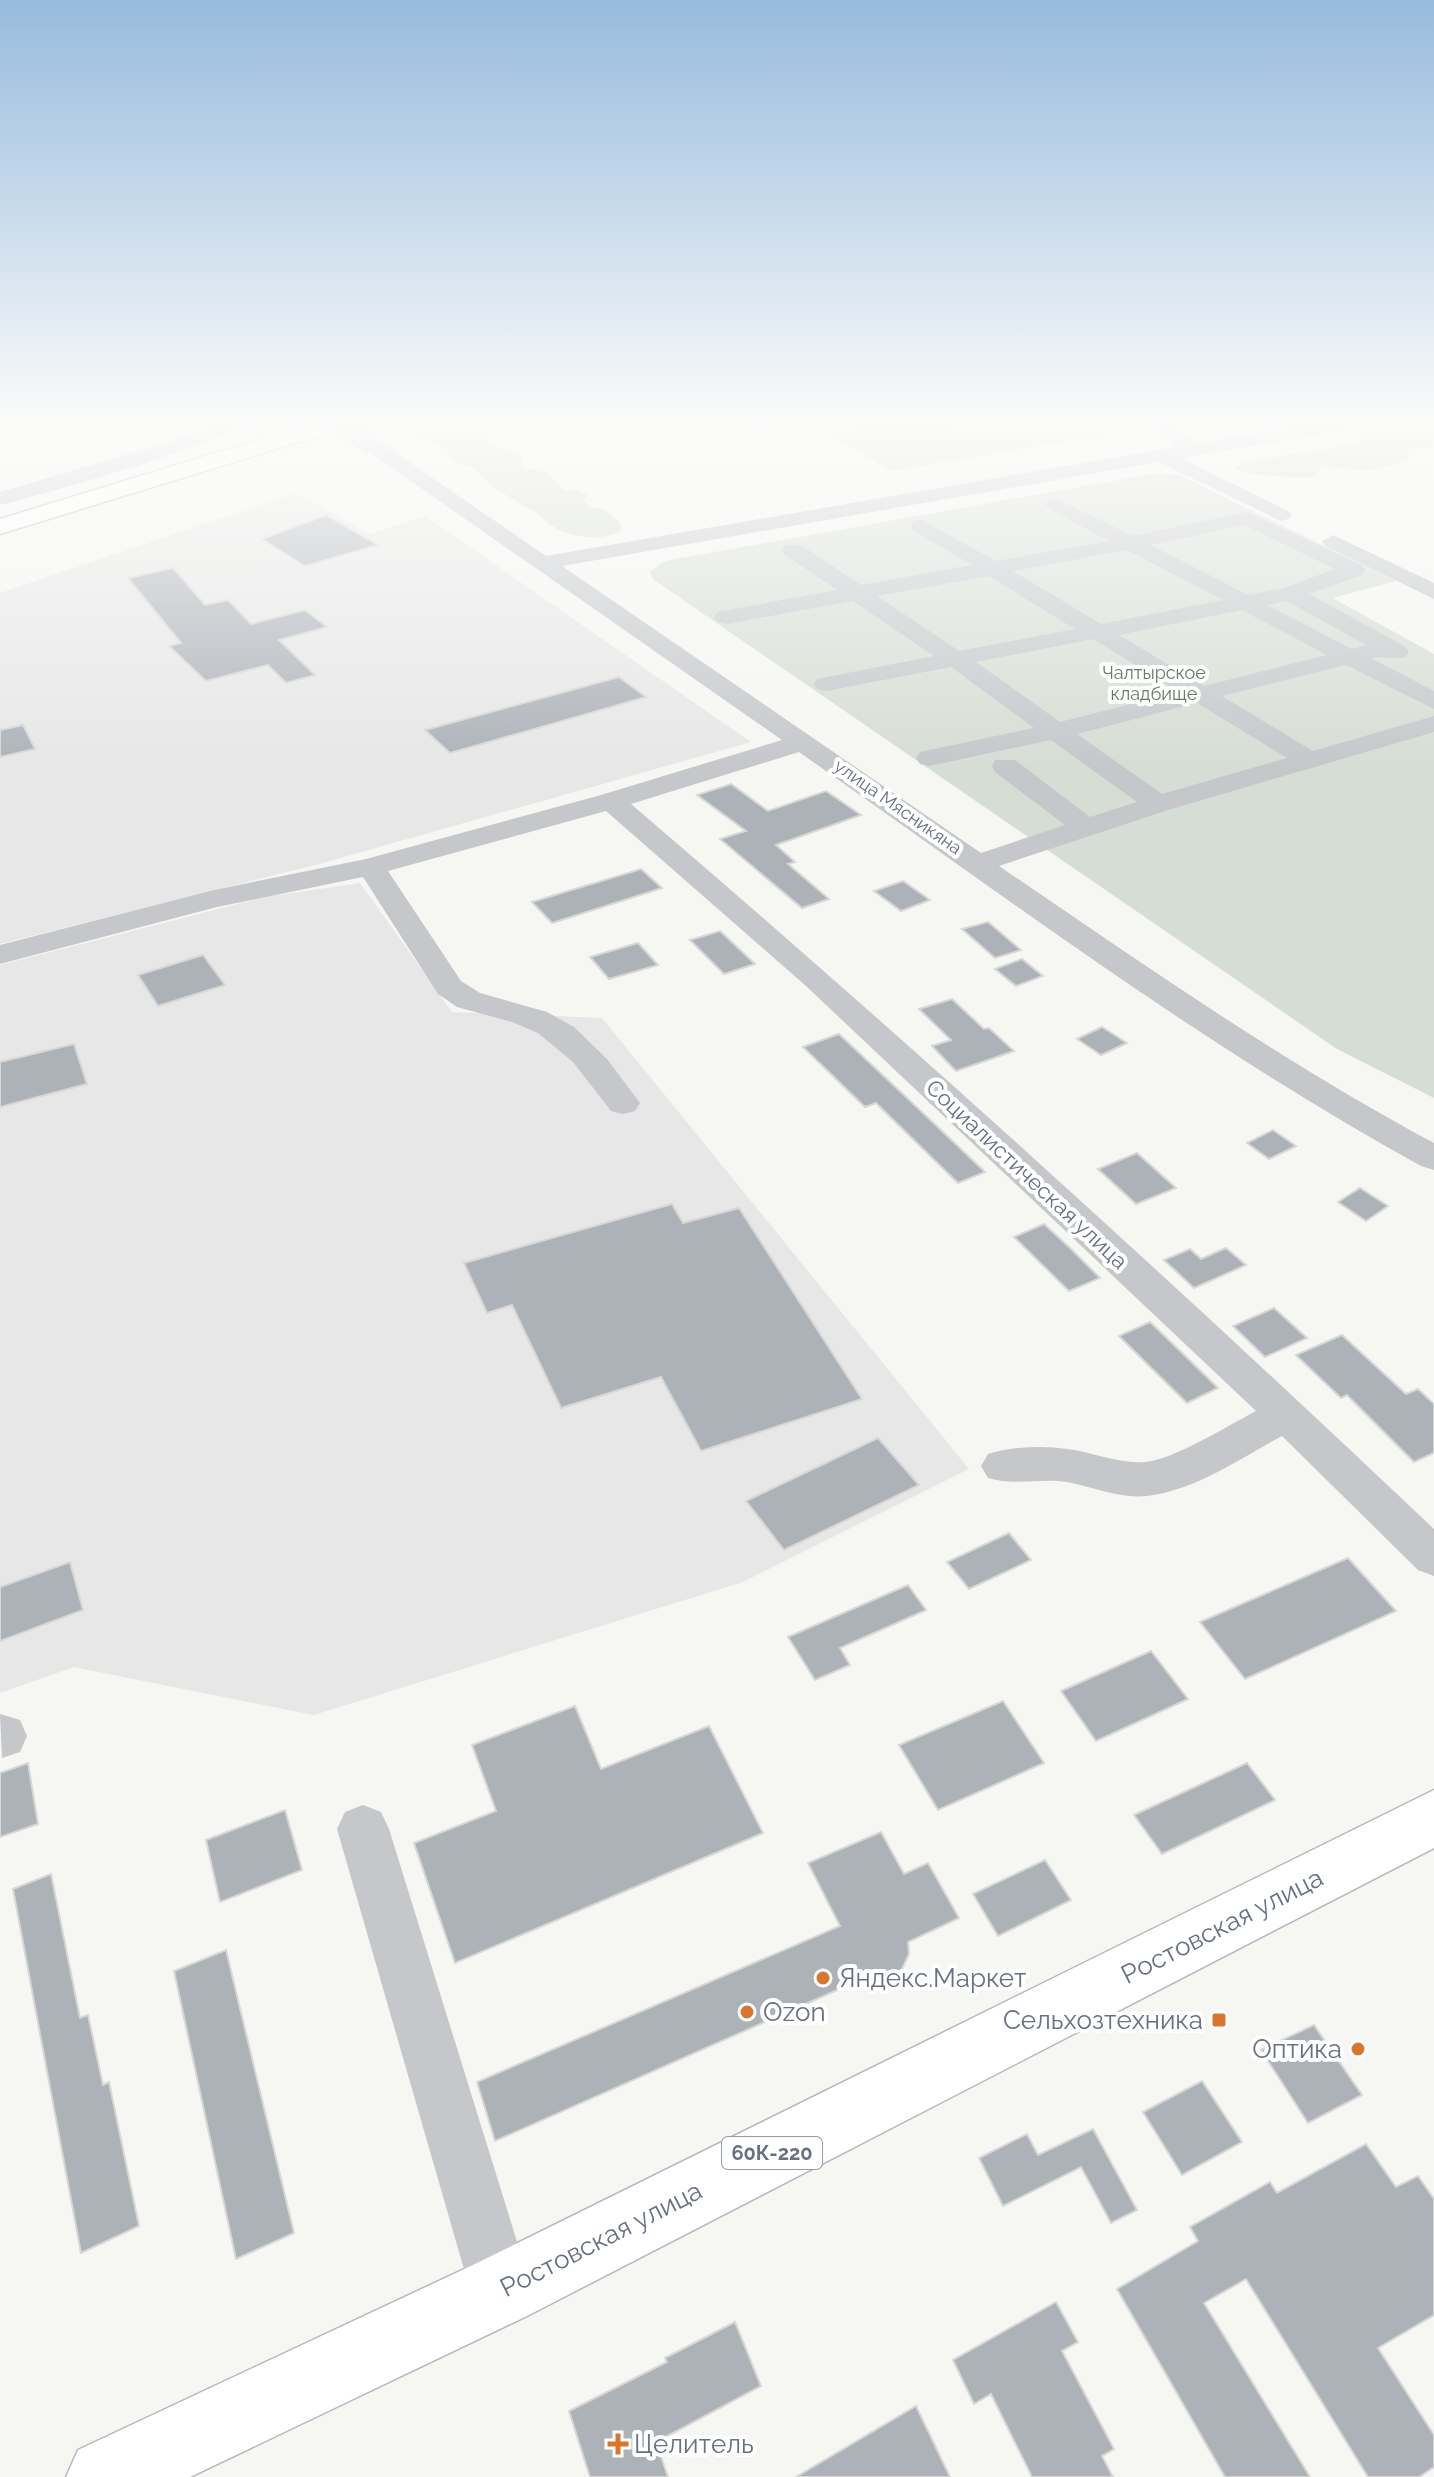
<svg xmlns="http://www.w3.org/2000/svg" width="1434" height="2477" font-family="Raleway,sans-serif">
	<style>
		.built { fill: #e6e7e6 }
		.green { fill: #d6ddd4 }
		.building { fill: #adb2b9; stroke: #d7d8d6; stroke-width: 2 }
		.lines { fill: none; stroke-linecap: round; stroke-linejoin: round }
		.major-casing { stroke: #b5b8bd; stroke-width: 3 }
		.highway-casing { stroke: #b7b9bd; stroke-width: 3 }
		.minor { fill: #c5c7cb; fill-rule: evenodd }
		.major { fill: #fff; fill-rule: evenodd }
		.highway { fill: #fff; fill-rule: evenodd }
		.minor-bridge { stroke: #c5c7cb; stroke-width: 21 }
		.poi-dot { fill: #da752f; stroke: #fff; stroke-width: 3 }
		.labels { text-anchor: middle; stroke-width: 8; stroke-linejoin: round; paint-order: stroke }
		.far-park-label { font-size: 18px; fill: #667a65; stroke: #fff }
		.far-street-label { font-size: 18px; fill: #677183; stroke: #fff }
		.shield { fill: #fff; stroke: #959ca8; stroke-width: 2 }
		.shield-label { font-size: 20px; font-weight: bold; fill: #677183 }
		.street-label { font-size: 22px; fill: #677183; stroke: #fff }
		.near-street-label { font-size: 26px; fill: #677183; stroke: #fff }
		.near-poi-label { font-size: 26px; fill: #677183; stroke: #fff; text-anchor: start }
	</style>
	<rect width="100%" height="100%" fill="#f6f6f3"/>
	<!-- built -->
	<g class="built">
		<polygon points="296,493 369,534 425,516 751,742 319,864 0,944 0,593"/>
		<polygon points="360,883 452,1012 602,1018 969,1469 743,1582 314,1715 74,1667 0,1693 0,965 265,897"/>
	</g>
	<!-- green -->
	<g class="green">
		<path d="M466 421 475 429H486L491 442 504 450 521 454 522 467 545 472 564 490H576L587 495 584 501 590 507 604 509 620 522 621 531C600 542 570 538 551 525 545 522 542 516 537 513 516 501 494 490 478 472 473 466 463 466 456 462 451 459 449 452 444 449 427 438 407 435 391 422Z"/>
		<polygon points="806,421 1187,421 891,471"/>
		<path d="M1425 421H1434V447L1406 449 1410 455 1406 461 1367 471 1322 466 1317 476C1303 479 1241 476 1235 467L1245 462 1359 443 1363 439 1353 433Z"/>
		<polygon points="1158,473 1179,475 1396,581 1333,598 1434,654 1434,1098 1337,1049 654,580 650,572 665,561"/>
	</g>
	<!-- building -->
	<g class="building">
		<polygon points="326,515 378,545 305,566 262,539"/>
		<polygon points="173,568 205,605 228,600 251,624 305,610 327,627 279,640 315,675 286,683 268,665 206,681 169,646 181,643 128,578"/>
		<polygon points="619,677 646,697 450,753 425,730"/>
		<polygon points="23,725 35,749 0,757 0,730"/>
		<polygon points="731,784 768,811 826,791 861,815 776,845 795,862 788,864 829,899 802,908 720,839 746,831 697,795"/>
		<polygon points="641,869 662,888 552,923 532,902"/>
		<polygon points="903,881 930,900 901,911 874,891"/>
		<polygon points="988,922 1021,950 995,958 962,929"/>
		<polygon points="720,931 755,964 724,974 690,940"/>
		<polygon points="638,943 658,965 609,979 590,957"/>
		<polygon points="203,955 225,985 158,1006 138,975"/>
		<polygon points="1022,959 1043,976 1016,986 995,969"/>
		<polygon points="952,999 984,1029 989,1028 1014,1051 956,1071 932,1046 951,1040 919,1009"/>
		<polygon points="1102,1027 1127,1043 1101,1055 1077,1039"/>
		<polygon points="839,1034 924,1114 985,1172 958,1183 876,1103 865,1107 803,1047"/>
		<polygon points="74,1044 87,1084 0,1107 0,1062"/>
		<polygon points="1273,1130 1296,1146 1269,1159 1247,1143"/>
		<polygon points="1137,1153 1176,1188 1136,1204 1098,1169"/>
		<polygon points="1360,1188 1388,1206 1366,1221 1338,1202"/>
		<polygon points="672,1204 683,1223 739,1208 862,1399 701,1451 661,1377 561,1408 512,1305 487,1313 464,1263"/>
		<polygon points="1044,1224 1071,1249 1100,1278 1069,1291 1014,1237"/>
		<polygon points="1226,1248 1246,1265 1194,1288 1164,1260 1190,1249 1201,1259"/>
		<polygon points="1274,1308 1307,1338 1265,1357 1233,1326"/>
		<polygon points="1150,1322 1177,1348 1218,1388 1187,1403 1119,1336"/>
		<polygon points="1342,1335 1406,1394 1418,1389 1434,1404 1434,1453 1414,1462 1347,1395 1341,1398 1296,1355"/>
		<polygon points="878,1438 919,1485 784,1550 746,1501"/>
		<polygon points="1009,1533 1031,1560 969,1589 947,1562"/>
		<polygon points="1348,1558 1396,1611 1245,1679 1200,1622"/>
		<polygon points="70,1562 83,1610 0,1641 0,1587"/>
		<polygon points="908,1585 926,1610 840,1648 850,1665 815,1680 788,1637"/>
		<polygon points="1151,1651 1188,1699 1096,1741 1061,1691"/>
		<polygon points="1003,1701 1044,1763 938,1810 899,1745"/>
		<polygon points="575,1706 601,1769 709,1726 763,1833 455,1963 414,1843 496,1811 472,1745"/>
		<polygon points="28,1763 38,1824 0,1837 0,1773"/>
		<polygon points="1247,1763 1275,1800 1162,1854 1134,1815"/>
		<polygon points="285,1810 302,1870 220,1902 206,1840"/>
		<polygon points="881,1832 904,1874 928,1863 959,1918 908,1942 909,1954 902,1969 894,1974 869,1976 495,2141 477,2082 840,1926 808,1863"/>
		<polygon points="1045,1860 1071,1900 998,1936 973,1894"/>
		<polygon points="51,1874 80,2018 88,2015 103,2085 109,2082 139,2226 81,2253 13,1889"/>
		<polygon points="226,1950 294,2233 236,2259 174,1971"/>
		<polygon points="1314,2025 1362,2095 1308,2123 1261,2050"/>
		<polygon points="1202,2081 1242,2142 1182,2175 1143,2112"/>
		<polygon points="1093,2129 1137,2210 1111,2223 1081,2167 1003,2206 979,2158 1027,2134 1038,2155"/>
		<polygon points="1366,2144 1396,2187 1418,2176 1434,2199 1434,2315 1378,2348 1434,2435 1434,2467 1419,2477 1368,2477 1246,2279 1204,2303 1310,2477 1225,2477 1117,2289 1198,2241 1190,2227 1270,2182 1277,2193"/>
		<polygon points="1056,2302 1078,2342 1062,2351 1114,2449 1102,2456 1113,2477 1032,2477 991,2394 974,2404 953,2360"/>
		<polygon points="735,2322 761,2386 656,2442 668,2477 590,2477 569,2411 667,2362 665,2358"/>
		<polygon points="916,2406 950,2477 796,2477"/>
	</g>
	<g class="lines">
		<defs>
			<polygon id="major" points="1434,1790 1434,1848 527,2316 190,2477 66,2477 78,2450 475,2264"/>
			<polygon id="highway" points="320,421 354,421 351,426 0,534 0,519"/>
		</defs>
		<!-- major casing -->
		<use href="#major" class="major-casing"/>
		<!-- highway casing -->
		<use href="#highway" class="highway-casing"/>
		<!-- minor -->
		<g class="minor">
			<path d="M223 421H245C226 444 40 495 0 505V492L179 439Z"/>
			<polygon points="917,421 958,421 949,427 855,444 845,438 855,432"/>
			<path d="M1144 421H1165L1196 444 1328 421H1370L1361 427 1181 458 1288 511 1292 515 1288 519 1281 521 1159 462 562 566 981 853 1065 825 995 772 992 766 995 760H1015L1090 817 1137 802 1051 740 929 766 920 764 916 758 920 752 1034 728 951 667 826 691 817 689 814 684 817 679 934 656 853 601 726 624 718 622 714 617 718 612 837 590 785 555 782 550 785 545H801L861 585 972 565 914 531 911 526 914 521 922 520 996 561 1109 541 1048 508 1045 504 1048 500 1055 498 1133 536 1247 512 1362 565 1365 570 1362 575 1309 594 1406 647 1409 652 1406 657C1393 660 1384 655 1371 658L1434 691V709L1346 665 1222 696 1313 751 1434 716V732L1168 810 999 866C1142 963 1282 1062 1434 1143V1170L1421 1166C1203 1046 1003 895 799 752L631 804C905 1038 1172 1281 1434 1529V1576L1418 1570 1282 1436C1241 1458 1194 1491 1147 1496 1120 1499 1094 1487 1067 1482 1041 1478 1014 1486 988 1478L981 1466 988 1454C1011 1447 1042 1445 1067 1449 1093 1452 1118 1464 1145 1462 1173 1460 1229 1425 1256 1411L806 986 606 811 388 871 461 981 480 993 547 1012 574 1027 607 1059 640 1103 635 1111 623 1114 611 1111 573 1062 538 1033 512 1022 457 1007 438 994 363 877 217 907 0 964V945L214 890 366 859 601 795 782 740 362 447 359 443 362 439H376L546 556 1176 447ZM1244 525 1335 569 1284 588 1248 595 1151 545ZM1127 550 1223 600 1101 624 1013 571ZM989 576 1075 629 959 651 877 596ZM1287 601 1366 645 1352 649 1267 605ZM1242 610 1327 655 1204 686 1119 635ZM1093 639 1179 692 1060 722 976 662ZM1197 703 1287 758 1162 794 1077 734Z"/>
			<polygon points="1333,535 1434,583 1434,599 1325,546 1322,541"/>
			<polygon points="0,1714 20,1720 27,1736 20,1752 2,1758"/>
			<polygon points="363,1805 381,1812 389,1829 532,2290 523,2312 501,2321 479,2312 470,2290 337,1829 345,1812"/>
		</g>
		<!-- major -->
		<use href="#major" class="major"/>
		<!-- highway -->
		<use href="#highway" class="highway"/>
		<!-- minor-bridge -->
		<polyline class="minor-bridge" points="338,421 369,443"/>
	</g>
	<!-- sky -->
	<linearGradient id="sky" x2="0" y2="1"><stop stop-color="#97bbdd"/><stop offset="0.55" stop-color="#fbfbfa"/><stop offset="1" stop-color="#fbfbfa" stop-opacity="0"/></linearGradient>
	<rect width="1434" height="768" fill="url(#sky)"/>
	<!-- markers -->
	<g class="poi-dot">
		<circle cx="823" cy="1978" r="8"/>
		<circle cx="747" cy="2012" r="8"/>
		<rect x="1211" y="2012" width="16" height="16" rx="4"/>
		<circle cx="1358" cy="2049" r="8"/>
		<path d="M614 2432h8v8h8v8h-8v8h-8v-8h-8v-8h8z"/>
	</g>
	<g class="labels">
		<!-- far-park labels -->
		<g class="far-park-label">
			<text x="1154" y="679">Чалтырское<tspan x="1154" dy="21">кладбище</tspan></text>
		</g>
		<!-- far-street labels -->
		<g class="far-street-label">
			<text transform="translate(898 807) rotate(35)" y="6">улица Мясникяна</text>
		</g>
		<!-- shield labels -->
		<rect class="shield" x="722" y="2137" width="100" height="32" rx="6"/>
		<g class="shield-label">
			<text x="772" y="2160">60К-220</text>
		</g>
		<!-- street labels -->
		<g class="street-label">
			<text transform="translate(1027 1174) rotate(43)" y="8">Социалистическая улица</text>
		</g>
		<!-- near-street labels -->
		<g class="near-street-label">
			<text transform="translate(1222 1926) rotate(-27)" y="9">Ростовская улица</text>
			<text transform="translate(601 2239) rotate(-27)" y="9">Ростовская улица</text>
		</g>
		<!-- near-poi labels -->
		<g class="near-poi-label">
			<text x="839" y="1987">Яндекс.Маркет</text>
			<text x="763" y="2021">Ozon</text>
			<text x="1203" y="2029" text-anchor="end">Сельхозтехника</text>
			<text x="1342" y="2058" text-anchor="end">Оптика</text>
			<text x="634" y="2453">Целитель</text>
		</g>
	</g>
</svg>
